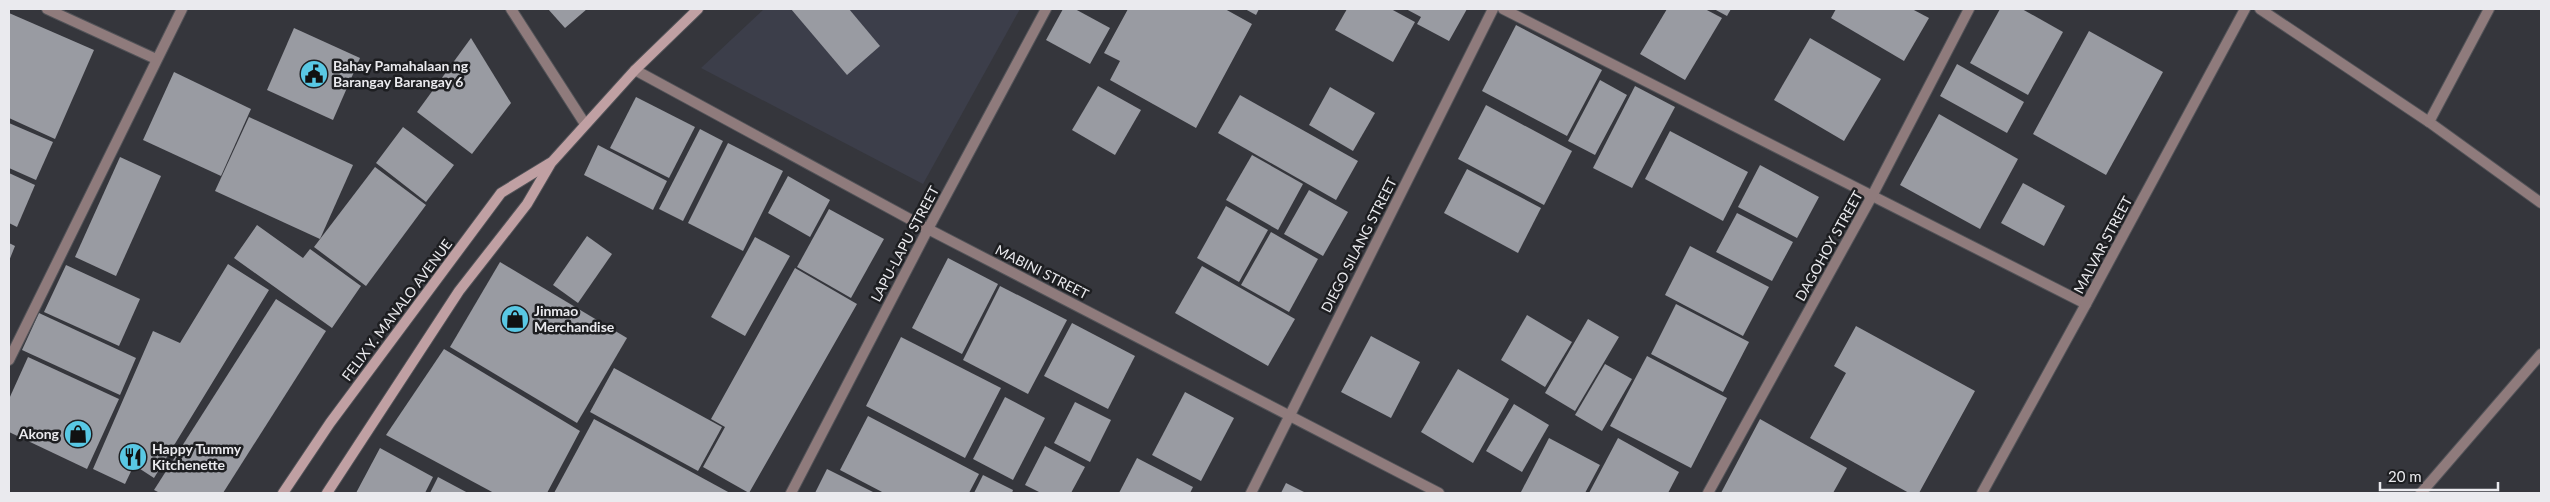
<svg xmlns="http://www.w3.org/2000/svg" width="2550" height="502" font-family="Lato,sans-serif">
	<style>
		.built { fill: #3c3e4a }
		.building { fill: #999ba2 }
		.lines { fill: none; stroke-linecap: round; stroke-linejoin: round }
		.lane-casing { stroke: #525358; stroke-width: 12 }
		.street-casing { stroke: #525358; stroke-width: 12 }
		.secondary-casing { stroke: #525358; stroke-width: 12 }
		.lane { stroke: #8f7b7c; stroke-width: 10 }
		.street { stroke: #8f7b7c; stroke-width: 10 }
		.secondary { stroke: #c0a0a3; stroke-width: 10 }
		.labels { text-anchor: middle; stroke-width: 5; stroke-linejoin: round; paint-order: stroke }
		.poi-label { font-size: 14px; font-weight: bold; fill: #eaeaee; stroke: #1d1e21; text-anchor: start }
		.street-label { font-size: 14px; fill: #eaeaee; stroke: #1d1e21 }
	</style>
	<rect width="100%" height="100%" fill="#35363c"/>
	<!-- built -->
	<polygon class="built" points="764,9 1020,9 923,184 701,68"/>
	<!-- building -->
	<g class="building">
		<polygon points="548,9 587,9 565,28"/>
		<polygon points="791,9 849,9 880,46 847,75"/>
		<polygon points="1063,9 1075,9 1110,28 1090,64 1046,40"/>
		<polygon points="1128,9 1225,9 1252,24 1196,128 1110,80 1120,61 1104,53"/>
		<polygon points="1245,9 1259,9 1256,15"/>
		<polygon points="1347,9 1391,9 1415,22 1393,62 1335,30"/>
		<polygon points="1406,9 1467,9 1449,41 1417,24 1421,17"/>
		<polygon points="1667,9 1705,9 1722,18 1685,80 1640,54"/>
		<polygon points="1714,9 1731,9 1727,16"/>
		<polygon points="1836,9 1912,9 1929,18 1904,61 1831,18"/>
		<polygon points="2000,9 2022,9 2063,32 2028,95 1970,63"/>
		<polygon points="9,13 94,50 55,139 9,118"/>
		<polygon points="1516,25 1602,70 1567,136 1482,91"/>
		<polygon points="294,28 360,58 333,120 267,90"/>
		<polygon points="2089,31 2163,72 2106,175 2033,134"/>
		<polygon points="471,38 511,103 472,154 417,112"/>
		<polygon points="1810,38 1881,79 1844,141 1774,100"/>
		<polygon points="1957,64 2024,102 2007,133 1940,96"/>
		<polygon points="174,72 251,109 221,176 143,140"/>
		<polygon points="1600,80 1627,95 1595,155 1568,141"/>
		<polygon points="1098,86 1141,110 1115,155 1072,130"/>
		<polygon points="1635,86 1675,107 1632,188 1593,168"/>
		<polygon points="1330,87 1375,113 1353,151 1309,125"/>
		<polygon points="1240,95 1358,161 1336,200 1218,133"/>
		<polygon points="636,97 695,127 669,178 610,148"/>
		<polygon points="1486,105 1572,151 1544,205 1458,159"/>
		<polygon points="1939,114 2018,159 1980,229 1900,185"/>
		<polygon points="249,117 353,165 320,239 215,191"/>
		<polygon points="9,123 53,142 36,180 9,168"/>
		<polygon points="403,127 454,165 426,202 376,163"/>
		<polygon points="700,129 723,141 683,221 659,209"/>
		<polygon points="1670,131 1748,172 1723,221 1645,179"/>
		<polygon points="728,143 783,171 743,251 688,223"/>
		<polygon points="598,145 667,181 653,210 584,175"/>
		<polygon points="1252,155 1303,184 1278,230 1226,200"/>
		<polygon points="120,157 161,176 116,276 75,257"/>
		<polygon points="1760,165 1819,197 1797,238 1738,207"/>
		<polygon points="375,167 426,205 366,286 314,247"/>
		<polygon points="1467,169 1541,208 1518,253 1444,213"/>
		<polygon points="9,173 35,185 17,227 9,223"/>
		<polygon points="788,176 830,200 810,237 768,213"/>
		<polygon points="2023,183 2065,206 2044,246 2001,223"/>
		<polygon points="1309,190 1348,212 1323,256 1284,234"/>
		<polygon points="1226,206 1268,230 1239,282 1197,258"/>
		<polygon points="829,209 884,239 851,298 797,267"/>
		<polygon points="1737,213 1793,242 1772,281 1716,252"/>
		<polygon points="257,225 303,258 310,249 361,286 332,328 234,258"/>
		<polygon points="1271,232 1318,259 1289,312 1241,285"/>
		<polygon points="587,236 612,254 578,303 553,285"/>
		<polygon points="755,237 790,256 745,336 711,317"/>
		<polygon points="9,243 15,246 9,261"/>
		<polygon points="1690,246 1769,287 1743,336 1665,295"/>
		<polygon points="948,258 998,284 962,354 912,328"/>
		<polygon points="500,262 627,338 577,423 450,347"/>
		<polygon points="228,264 269,290 154,478 134,465 125,484 93,469 153,331 180,343"/>
		<polygon points="66,265 140,299 119,346 44,312"/>
		<polygon points="1202,266 1295,319 1268,366 1175,313"/>
		<polygon points="795,268 857,304 749,493 703,467 725,427 711,419"/>
		<polygon points="1000,286 1067,320 1028,394 963,360"/>
		<polygon points="276,299 326,331 223,493 160,493 154,490"/>
		<polygon points="1676,304 1749,342 1723,392 1651,354"/>
		<polygon points="39,313 136,358 120,395 22,350"/>
		<polygon points="1527,315 1572,342 1545,387 1501,360"/>
		<polygon points="1588,319 1619,337 1575,411 1545,393"/>
		<polygon points="1072,323 1135,356 1108,409 1044,376"/>
		<polygon points="1856,326 1975,391 1919,493 1909,493 1810,438 1846,373 1834,366"/>
		<polygon points="1371,336 1420,362 1391,418 1341,392"/>
		<polygon points="901,337 1001,388 965,458 866,406"/>
		<polygon points="444,349 580,431 547,493 494,493 386,435"/>
		<polygon points="1647,356 1727,398 1691,468 1610,426"/>
		<polygon points="28,357 119,399 87,469 9,432 9,399"/>
		<polygon points="1605,364 1632,379 1602,431 1575,415"/>
		<polygon points="614,368 722,427 698,471 590,412"/>
		<polygon points="1458,369 1509,399 1473,463 1421,432"/>
		<polygon points="1185,392 1234,418 1201,481 1152,455"/>
		<polygon points="1005,397 1045,418 1013,480 973,459"/>
		<polygon points="1075,402 1111,420 1090,462 1054,443"/>
		<polygon points="1514,404 1549,425 1522,472 1486,451"/>
		<polygon points="868,416 979,474 969,493 884,493 840,470"/>
		<polygon points="594,419 730,493 554,493"/>
		<polygon points="1760,419 1847,468 1833,493 1721,493"/>
		<polygon points="1549,438 1600,465 1585,493 1521,492"/>
		<polygon points="1618,438 1679,472 1668,493 1589,493"/>
		<polygon points="1045,446 1085,467 1071,493 1041,493 1025,485"/>
		<polygon points="380,448 433,477 425,493 356,493"/>
		<polygon points="1137,458 1193,487 1190,493 1119,493"/>
		<polygon points="827,469 875,493 815,493"/>
		<polygon points="983,475 1013,490 1012,493 974,493"/>
		<polygon points="438,477 468,493 430,493"/>
		<polygon points="1286,483 1306,493 1281,493"/>
	</g>
	<g class="lines">
		<defs>
			<polyline id="lane" points="47,9 156,59"/>
			<g id="street">
				<polyline points="511,9 585,124"/>
				<polyline points="1503,9 2086,304"/>
				<polyline points="2260,9 2429,122 2541,203"/>
				<polyline points="635,70 928,229 1439,493"/>
				<polyline points="2429,122 2489,9"/>
				<polyline points="9,360 182,9"/>
				<polyline points="791,493 928,229 1046,9"/>
				<polyline points="1251,493 1493,9"/>
				<polyline points="1708,493 1872,196 1969,9"/>
				<polyline points="1982,493 2086,304 2245,9"/>
				<polyline points="2421,493 2541,354"/>
			</g>
			<g id="secondary">
				<polyline points="283,493 330,423 501,193 550,163"/>
				<polyline points="327,493 459,291 527,204 551,163 635,70 698,9"/>
			</g>
		</defs>
		<!-- lane casing -->
		<use href="#lane" class="lane-casing"/>
		<!-- street casing -->
		<use href="#street" class="street-casing"/>
		<!-- secondary casing -->
		<use href="#secondary" class="secondary-casing"/>
		<!-- lane -->
		<use href="#lane" class="lane"/>
		<!-- street -->
		<use href="#street" class="street"/>
		<!-- secondary -->
		<use href="#secondary" class="secondary"/>
	</g>
	<!-- icons -->
	<defs>
		<symbol id="civic-disc" viewBox="-11 -11 22 22"><circle r="9.5" fill="#59c8e4" stroke="#1d1e21"/><path d="M-.6-6.5H3V-4.5H.6V-3L4-1V1h2V6H-6V1h2V-1L-.6-3ZM-1.2 2.5V6h2.4V2.5Z" fill="#111"/></symbol>
		<symbol id="shop-disc" viewBox="-11 -11 22 22"><circle r="9.5" fill="#59c8e4" stroke="#1d1e21"/><path d="M-5-2.5h2.3a2.7 3.5 0 0 1 5.4 0H5L5.5 6h-11ZM-1.5-2.5h3a1.5 2.3 0 0 0-3 0Z" fill="#111"/></symbol>
		<symbol id="restaurant-disc" viewBox="-11 -11 22 22"><circle r="9.5" fill="#59c8e4" stroke="#1d1e21"/><path d="M-5-6h1v4h1v-4h1v4h1v-4h1v5L-1.5 .5V6h-2V.5L-5-1ZM5-6V6H3V1.5H1.5Q1.5-4 5-6Z" fill="#111"/></symbol>
	</defs>
	<g fill-rule="evenodd">
		<use href="#civic-disc" x="298" y="58" width="32" height="32"/>
		<use href="#shop-disc" x="499" y="303" width="32" height="32"/>
		<use href="#shop-disc" x="62" y="418" width="32" height="32"/>
		<use href="#restaurant-disc" x="117" y="441" width="32" height="32"/>
	</g>
	<g class="labels">
		<!-- poi labels -->
		<g class="poi-label">
			<text x="333" y="71">Bahay Pamahalaan ng<tspan x="333" dy="16">Barangay Barangay 6</tspan></text>
			<text x="534" y="316">Jinmao<tspan x="534" dy="16">Merchandise</tspan></text>
			<text x="59" y="439" text-anchor="end">Akong</text>
			<text x="152" y="454">Happy Tummy<tspan x="152" dy="16">Kitchenette</tspan></text>
		</g>
		<!-- street labels -->
		<g class="street-label">
			<text transform="translate(905 244) rotate(-62)" y="5">LAPU-LAPU STREET</text>
			<text transform="translate(1359 245) rotate(-63)" y="5">DIEGO SILANG STREET</text>
			<text transform="translate(2103 245) rotate(-62)" y="5">MALVAR STREET</text>
			<text transform="translate(1829 246) rotate(-61)" y="5">DAGOHOY STREET</text>
			<text transform="translate(1042 272) rotate(27)" y="5">MABINI STREET</text>
			<text transform="translate(397 310) rotate(-53)" y="5">FELIX Y. MANALO AVENUE</text>
		</g>
	</g>
	<!-- border -->
	<rect width="2550" height="502" fill="none" stroke="#eaeaee" stroke-width="20"/>
	<!-- scale -->
	<path d="M2380 482v8h118v-8" fill="none" stroke="#eaeaee" stroke-width="2.5"/>
	<text x="2388" y="482" font-size="15" fill="#eaeaee" stroke="#1d1e21" stroke-width="4" paint-order="stroke">20 m</text>
</svg>
